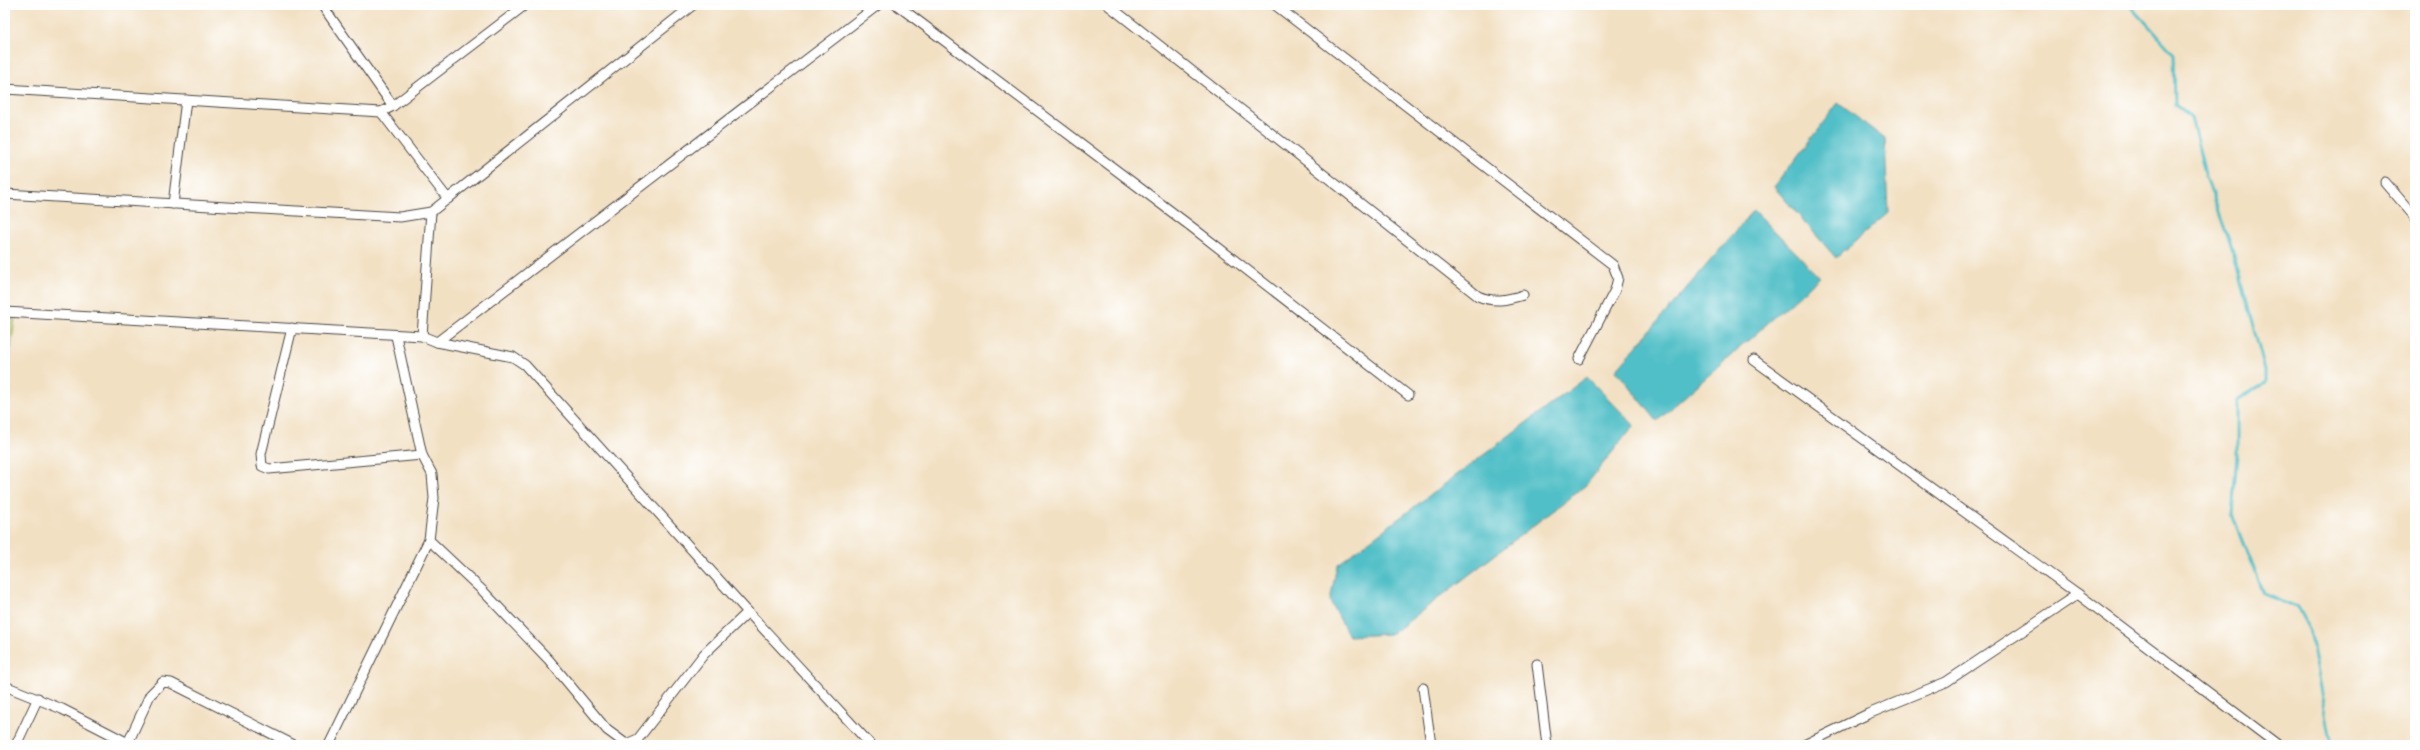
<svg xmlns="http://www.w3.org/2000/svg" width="2420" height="750" font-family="'Indie Flower',sans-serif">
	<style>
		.green { fill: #c1d275; stroke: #767e50 }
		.water { fill: #51bfc7; stroke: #3e7579 }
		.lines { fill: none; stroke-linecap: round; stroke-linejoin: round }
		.stream { stroke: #51bfc7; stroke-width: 3 }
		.street-casing { stroke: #494642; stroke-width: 11 }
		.street { stroke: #fff; stroke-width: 9 }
	</style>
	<rect width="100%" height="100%" fill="#fff"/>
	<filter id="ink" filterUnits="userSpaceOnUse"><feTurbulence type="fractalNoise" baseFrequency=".025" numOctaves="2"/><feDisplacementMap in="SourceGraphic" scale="8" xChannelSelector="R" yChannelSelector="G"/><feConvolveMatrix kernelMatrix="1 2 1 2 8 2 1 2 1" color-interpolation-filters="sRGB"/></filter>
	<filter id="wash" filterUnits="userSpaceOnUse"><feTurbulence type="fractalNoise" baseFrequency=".012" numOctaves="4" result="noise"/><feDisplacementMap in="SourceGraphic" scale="16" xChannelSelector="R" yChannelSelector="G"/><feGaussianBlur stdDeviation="0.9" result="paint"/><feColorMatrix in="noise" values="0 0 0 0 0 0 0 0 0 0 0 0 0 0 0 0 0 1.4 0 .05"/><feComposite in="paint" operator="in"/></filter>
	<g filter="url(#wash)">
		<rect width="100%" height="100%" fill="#f2e0c2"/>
		<!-- green -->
		<polygon class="green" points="5,318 15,319 5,387"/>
		<!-- water -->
		<g class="water">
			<polygon points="1838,103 1885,139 1888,213 1836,258 1774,187"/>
			<polygon points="1754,210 1820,277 1657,421 1616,370"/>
			<polygon points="1587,377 1634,425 1586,485 1392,634 1349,636 1330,601 1337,565"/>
		</g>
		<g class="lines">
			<!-- stream -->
			<polyline class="stream" points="2130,5 2174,54 2175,105 2191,117 2205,174 2231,246 2265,370 2265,383 2237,400 2237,454 2232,515 2263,593 2297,607 2310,631 2332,745"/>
		</g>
	</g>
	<g filter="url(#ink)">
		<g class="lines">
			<defs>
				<g id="street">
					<polyline points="322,5 393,106"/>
					<polyline points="897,5 1193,228 1408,395"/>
					<path d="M1108 5 1478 296C1494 303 1507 300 1523 295"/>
					<polyline points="1275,5 1613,265 1618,278 1615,290 1579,359"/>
					<polyline points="5,89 381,112 393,106 525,5"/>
					<polyline points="381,112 448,199"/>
					<polyline points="2385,182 2415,217"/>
					<polyline points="5,194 400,217 431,212 693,5"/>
					<polyline points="173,204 186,100"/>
					<polyline points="5,312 422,336 437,342 513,357 525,365 748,612 871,745"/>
					<polyline points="292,328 261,454 262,466 269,469 422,455"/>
					<polyline points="422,336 431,212"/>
					<polyline points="437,342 878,5"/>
					<polyline points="1754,360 2078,594 2278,745"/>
					<polyline points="429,540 483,591 549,660 607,730 626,744 638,739 704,654 748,612"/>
					<polyline points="1537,664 1547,745"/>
					<polyline points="5,686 62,709 128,743"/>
					<polyline points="1423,688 1431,745"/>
					<polyline points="16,745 38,698"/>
					<polyline points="127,745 150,695 163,682 171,683 294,745"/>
					<polyline points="329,745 429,540 434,498 432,474 422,455 396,336"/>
					<polyline points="1804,745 1868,714 1946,682 2078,594"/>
				</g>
			</defs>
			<!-- street casing -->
			<use href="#street" class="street-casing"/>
			<!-- street -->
			<use href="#street" class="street"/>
		</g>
	</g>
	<!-- margin -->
	<rect width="2420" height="750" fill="none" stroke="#fff" stroke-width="20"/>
</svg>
